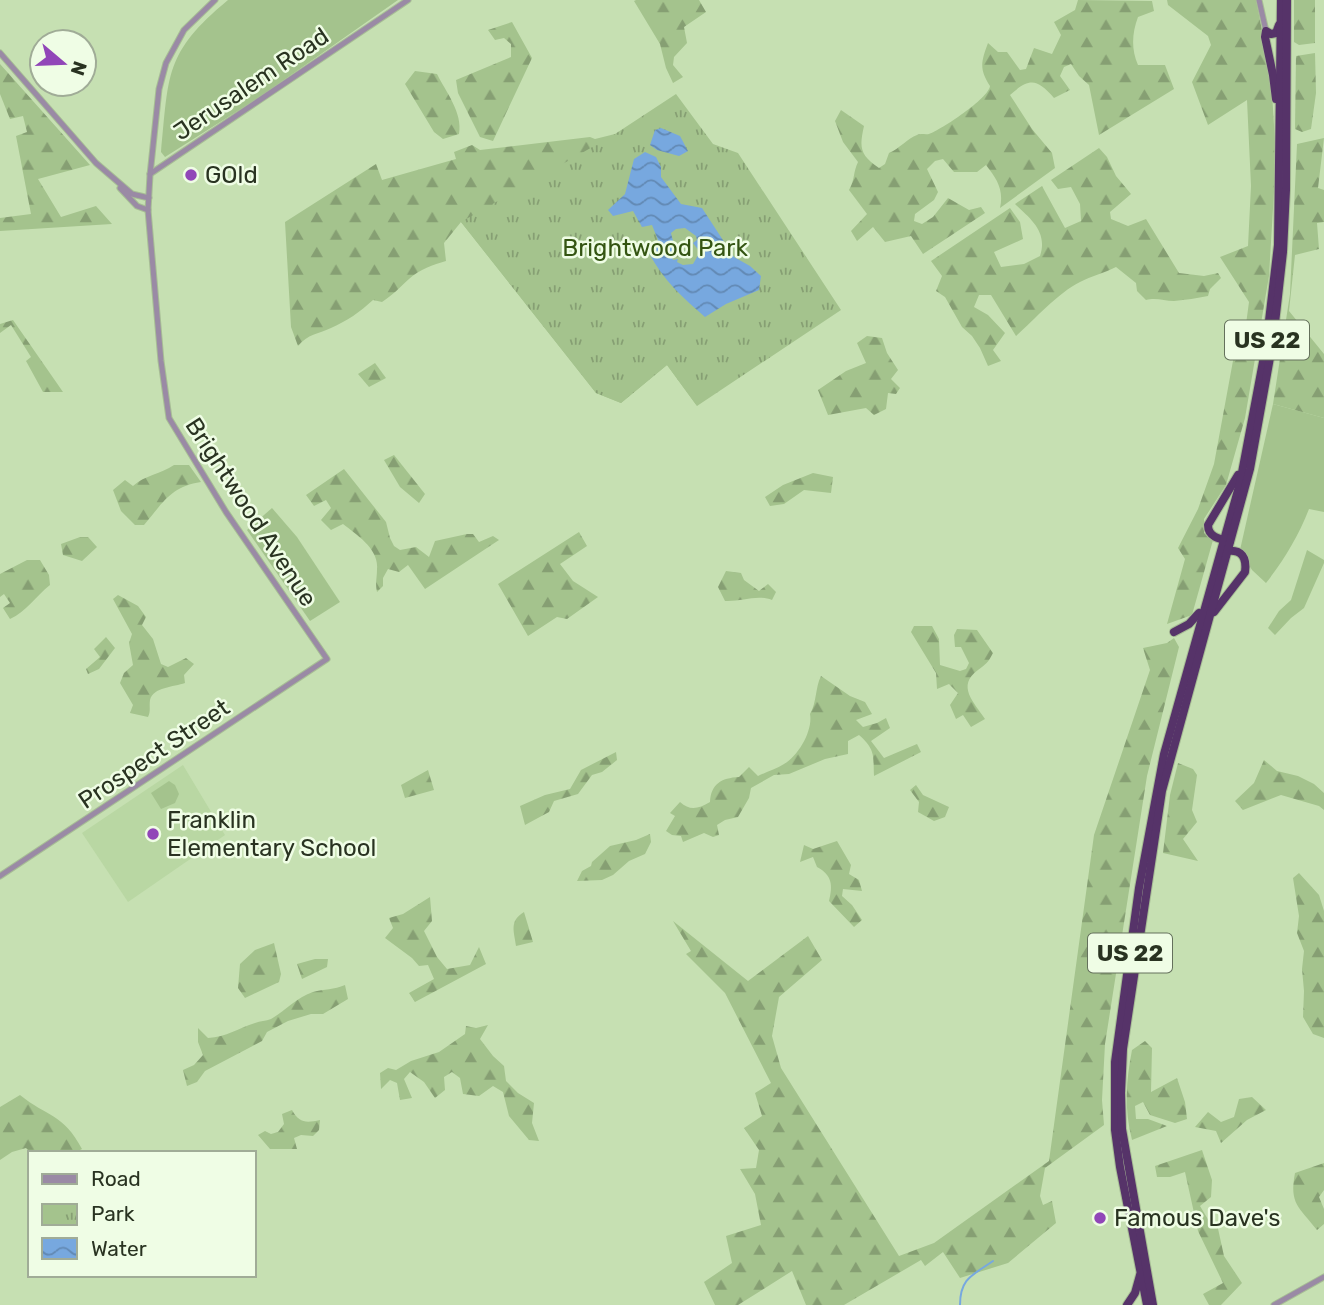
<svg xmlns="http://www.w3.org/2000/svg" width="1324" height="1305" font-family="Rubik,sans-serif">
	<style>
		.built { fill: #b9d7a3 }
		.green { fill: #a4c38d }
		.forest { fill: url(#forest-firs) }
		.park { fill: url(#park-tufts) }
		.water { fill: url(#water-waves); fill-rule: evenodd }
		.lines { fill: none; stroke-linecap: round; stroke-linejoin: round }
		.stream { stroke: #77a8df; stroke-width: 2 }
		.minor-casing { stroke: #a7bd95; stroke-width: 7 }
		.highway-casing { stroke: #a7bd95; stroke-width: 10 }
		.minor { stroke: #9a8aa5; stroke-width: 5 }
		.highway { stroke: #563369; stroke-width: 8 }
		.poi-dot { fill: #9146b8; stroke: #effde5; stroke-width: 2.5 }
		.labels { text-anchor: middle; stroke-width: 5; stroke-linejoin: round; paint-order: stroke }
		.shield { fill: #effde5; stroke: #64705c; stroke-width: 2 }
		.shield-label { font-size: 23px; font-weight: bold; fill: #293321 }
		.street-label { font-size: 24px; fill: #293321; stroke: #effde5 }
		.poi-label { font-size: 24px; fill: #293321; stroke: #effde5; text-anchor: start }
		.park-label { font-size: 24px; fill: #345512; stroke: #effde5 }
	</style>
	<defs>
		<pattern id="forest-firs" width="22" height="20" patternUnits="userSpaceOnUse" patternTransform="scale(1.75)"><rect width="22" height="20" fill="#a4c38d"/><path d="M5 1l3.5 6h-7zM16 11l3.5 6h-7z" fill="#869f73"/></pattern>
		<pattern id="park-tufts" width="24" height="20" patternUnits="userSpaceOnUse" patternTransform="scale(1.75)"><rect width="24" height="20" fill="#a4c38d"/><path d="M3 7l-1-3M5 7V3M7 7l1-3M15 17l-1-3M17 17v-4M19 17l1-3" fill="none" stroke="#869f73"/></pattern>
		<pattern id="water-waves" width="16" height="10" patternUnits="userSpaceOnUse" patternTransform="scale(1.75)"><rect width="16" height="10" fill="#77a8df"/><path d="M0 5q4-4 8 0t8 0" fill="none" stroke="#6289b4"/></pattern>
	</defs>
	<rect width="100%" height="100%" fill="#c6e0b2"/>
	<!-- built -->
	<polygon class="built" points="183,765 225,835 128,902 82,833"/>
	<!-- green -->
	<g class="green">
		<path d="M228 0H398L261 96 165 157 161 152C169 75 164 53 228 0Z"/>
		<path d="M1273 404 1324 418V512L1309 509C1298 537 1284 560 1266 583L1252 570 1240 550Z"/>
		<polygon points="272,508 297,537 340,602 310,621 247,530"/>
		<polygon points="1307,550 1324,560 1324,563 1304,608 1291,618 1275,635 1268,628 1279,611 1291,600"/>
		<polygon points="169,781 175,785 179,794 175,803 161,809 151,793"/>
	</g>
	<!-- forest -->
	<g class="forest">
		<polygon points="636,0 699,0 706,12 684,27 687,43 674,57 673,65 683,77 673,83 666,68 660,44 634,1"/>
		<path d="M1078 0 1152 1 1154 11 1138 17C1132 33 1131 49 1138 65H1165L1174 89 1099 135 1089 85 1079 76 1071 64 1064 67 1060 76 1070 90 1054 98C1037 79 1030 77 1010 95L1032 129 1052 153 1055 168 1000 208C1004 190 997 179 986 165L977 172H954L943 159 935 161 927 169 938 192 934 200 915 214 914 221 922 224 933 217 948 198 969 210 981 207 985 213 923 254 911 236 885 242 873 227 857 241 851 231 867 214 849 190C855 180 853 172 858 162L843 142 835 121 841 110 864 126C859 148 860 155 879 168L885 164 889 153C899 149 908 138 917 135 921 133 925 135 929 134 941 130 989 98 990 86 979 69 981 62 988 43L998 52H1007L1020 70 1026 69 1034 48 1052 54 1061 35 1054 22 1075 10Z"/>
		<polygon points="1167,0 1256,0 1271,76 1276,158 1269,276 1245,418 1226,485 1204,519 1204,533 1213,540 1192,615 1167,624 1185,559 1178,548 1198,509 1214,464 1237,339 1244,339 1249,302 1220,257 1248,246 1251,186 1247,100 1208,125 1192,82 1211,45 1208,36 1168,5"/>
		<polygon points="1294,0 1315,0 1315,43 1299,45 1294,42"/>
		<polygon points="512,22 532,58 493,141 480,137 458,93 456,80 511,57 511,44 504,38 495,40 488,30"/>
		<polygon points="1315,53 1316,93 1311,129 1302,132 1295,129 1296,56"/>
		<polygon points="0,64 90,165 38,179 61,217 96,206 112,224 0,231 0,218 31,214 16,136 27,132 23,116 10,119 0,94"/>
		<path d="M415 71 437 74C446 92 463 113 459 134L443 139 434 132 405 84Z"/>
		<path d="M615 134 697 406 667 365 621 403 596 393 461 222 444 243 446 261C433 265 420 269 409 279 400 287 393 295 382 302L373 300C360 312 347 321 331 328 318 334 308 334 298 346L291 327 285 222 376 164 382 180 456 159 454 152 472 145 480 150 590 137 595 139Z"/>
		<polygon points="1324,138 1318,188 1324,190 1324,222 1317,223 1319,249 1295,255 1289,311 1324,354 1324,418 1273,404 1290,294 1297,144"/>
		<path d="M1099 148 1107 157 1116 176 1131 194 1110 212 1111 219 1128 226 1146 219 1179 273 1204 276 1218 273 1221 278 1210 289 1208 296C1197 298 1186 300 1174 301 1164 301 1156 297 1146 300L1137 291 1136 283 1116 267C1105 273 1091 276 1080 282 1058 293 1035 319 1016 336L991 295H979L974 307 988 315 1005 333 993 350 1001 361 988 366 980 348 972 336 962 327 945 297 936 291 942 276 931 261 1010 208 1020 222 1023 239 994 252 1001 267 1024 264 1040 256C1048 232 1031 219 1015 204L1042 186 1065 228 1081 221 1080 204 1071 187 1058 189 1051 180Z"/>
		<polygon points="13,320 63,392 43,392 26,361 31,357 11,325 0,333 0,324"/>
		<polygon points="867,336 882,338 887,353 898,370 891,379 900,388 896,394 888,393 886,409 874,415 866,408 828,415 818,390 846,371 866,363 857,343"/>
		<polygon points="375,363 386,378 369,387 358,374"/>
		<polygon points="394,455 425,494 419,503 400,487 384,460"/>
		<path d="M174 465H189L201 482C171 486 162 504 144 525H135L121 511 113 490 125 480 133 486C145 475 161 474 174 465Z"/>
		<path d="M344 469 386 522 390 538 394 546 400 550 416 547 429 557 435 541 467 534H473L479 542 493 536 499 540 425 589 408 565 399 572 388 569 383 578V586L377 592C375 583 377 578 377 569 379 549 357 535 343 524L331 530 321 520 331 508 326 500 314 506 306 495Z"/>
		<polygon points="813,473 833,477 831,493 804,490 784,504 770,506 765,497 783,485"/>
		<polygon points="579,532 587,546 560,564 573,581 598,597 567,619 557,617 528,636 498,584"/>
		<polygon points="80,537 88,537 97,547 82,561 63,555 61,544"/>
		<path d="M27 560H40L49 575 50 585C36 596 26 612 10 619L3 608 10 603 4 594 0 597V574Z"/>
		<path d="M726 571 741 573 744 580 759 591 768 584 776 592 772 600C757 594 741 602 725 601L718 587Z"/>
		<path d="M118 595 138 606 146 617 142 625 153 639 161 664 168 667 186 658 194 664 184 675 185 683C174 687 153 687 150 700 149 707 151 711 148 717L130 713 133 705 120 683 124 673 133 665 129 643 132 634 113 599Z"/>
		<path d="M914 626H932L939 639 940 665 960 671 966 669 969 663 961 647H955L954 635 957 629 977 630 993 653C988 663 986 664 978 670 956 686 974 702 985 719L971 727 963 715 956 719 950 705 958 693 949 684 937 689 936 673 911 632Z"/>
		<polygon points="106,637 115,648 99,669 88,674 86,669 100,657 94,649"/>
		<polygon points="1174,638 1179,647 1147,776 1105,1044 1102,1100 1104,1125 1045,1168 1040,1196 1043,1205 1052,1201 1056,1223 1008,1263 960,1278 943,1252 925,1266 921,1260 844,1305 806,1305 792,1271 738,1305 715,1305 704,1282 732,1263 726,1236 761,1225 755,1194 740,1169 756,1168 759,1150 744,1128 762,1116 755,1093 771,1083 725,993 686,954 691,951 673,921 748,981 808,936 822,960 779,997 772,1036 781,1068 899,1256 934,1243 1049,1161 1094,835 1150,670 1143,648 1167,643"/>
		<path d="M821 676 850 696 865 702 872 714 856 720 863 727 877 723 886 718 890 728 871 741 884 758 917 744 921 752 874 776C873 756 876 750 859 735L848 741V754L825 759 789 774 774 775 751 788 749 798 738 817 725 820 717 825 719 835 713 837 704 833 683 842 681 836 672 835 666 831 675 816 670 813 680 802C690 811 698 809 710 802 711 784 721 778 739 777L749 767 758 776C766 772 776 769 784 764 799 755 813 730 810 714 817 702 815 688 821 676Z"/>
		<polygon points="616,752 617,760 602,772 592,775 578,794 554,801 549,812 525,825 520,806 545,795 570,789 581,770"/>
		<polygon points="1264,760 1277,771 1298,776 1314,784 1324,793 1324,810 1319,806 1281,795 1243,810 1235,801 1254,783"/>
		<polygon points="1178,763 1193,769 1197,775 1192,810 1197,822 1183,839 1198,861 1163,853 1170,795"/>
		<polygon points="428,770 434,790 405,798 401,785"/>
		<polygon points="916,785 923,795 949,807 945,817 934,821 918,812 919,802 910,790"/>
		<polygon points="650,834 651,842 645,854 629,861 613,875 602,880 577,881 582,871 591,866 592,862 610,846 636,840"/>
		<path d="M837 841 851 865 849 874 859 880 862 891 843 889 842 896 852 905 862 920 854 927 829 901C833 885 832 875 817 867L813 857 800 862 804 845 813 849Z"/>
		<polygon points="1299,873 1319,895 1324,911 1324,1038 1313,1034 1303,1017 1304,991 1302,969 1304,951 1297,933 1299,916 1293,878"/>
		<polygon points="430,897 432,921 424,931 437,957 447,969 470,965 479,947 486,964 415,1002 409,993 434,979 428,965 419,966 412,958 385,938 393,928 389,918 403,914"/>
		<path d="M524 912 533 942 516 946C514 931 509 921 524 912Z"/>
		<polygon points="274,943 281,974 279,982 245,998 238,988 240,964 255,950"/>
		<polygon points="315,959 328,959 327,967 302,979 297,964"/>
		<path d="M345 985 348 999 323 1014H311L288 1021 267 1032 262 1041 205 1071 197 1082 187 1086 183 1070 194 1065 203 1055 198 1042V1028L208 1038C226 1037 239 1028 255 1023 260 1021 266 1021 271 1019 285 1011 297 997 313 992 324 989 334 990 345 985Z"/>
		<polygon points="488,1025 480,1039 493,1056 504,1066 506,1081 518,1093 534,1103 532,1123 539,1141 529,1140 509,1116 503,1092 493,1086 479,1096 463,1094 460,1078 452,1072 444,1077 445,1090 435,1098 424,1082 410,1072 404,1079 412,1098 400,1100 397,1083 390,1080 381,1089 380,1073 388,1068 396,1070 411,1061 439,1052 465,1034 466,1026 476,1028"/>
		<path d="M1145 1041 1152 1048 1151 1092 1177 1078 1185 1102 1187 1119 1175 1123 1150 1115 1143 1102 1135 1106 1136 1119H1148L1167 1126 1132 1140C1124 1108 1126 1081 1132 1050Z"/>
		<path d="M20 1095C47 1117 63 1113 82 1149L74 1153H31L26 1148 12 1152 0 1160V1107Z"/>
		<polygon points="1252,1097 1266,1110 1247,1120 1221,1143 1216,1131 1195,1127 1208,1112 1221,1122 1234,1117 1239,1099"/>
		<path d="M292 1110C299 1123 306 1123 320 1120L319 1130 313 1136 301 1135 294 1138 297 1149H270L258 1135 265 1131 271 1134 278 1132 284 1124 282 1114Z"/>
		<polygon points="1202,1150 1212,1180 1211,1197 1200,1206 1209,1221 1217,1224 1224,1256 1242,1283 1221,1305 1209,1305 1203,1294 1223,1283 1198,1231 1185,1172 1170,1177 1157,1177 1155,1166"/>
		<path d="M1324 1163V1190L1319 1197 1324 1209V1224L1317 1230C1299 1207 1289 1204 1295 1173Z"/>
	</g>
	<!-- park -->
	<polygon class="park" points="676,94 713,144 738,153 841,310 697,406 667,365 621,403 596,393 461,222 615,134"/>
	<!-- water -->
	<g class="water">
		<polygon points="661,128 680,136 688,151 679,156 657,150 650,145 655,130"/>
		<path d="M645 152 656 157 661 167V177L681 204 702 208 734 257 750 266 761 276 759 290 726 304 705 317C682 297 662 279 648 251L658 240 652 225 642 227 633 211 613 216 608 210 625 194 634 159ZM685 228 696 236 697 240 693 243 700 252 693 264 683 265 677 262 678 259 673 260 671 255 675 249 671 233 676 229Z"/>
	</g>
	<g class="lines">
		<!-- stream -->
		<path class="stream" d="M960 1305C960 1278 973 1275 993 1261"/>
		<defs>
			<g id="minor">
				<polyline points="1259,0 1266,31"/>
				<polyline points="0,53 96,163 132,194 149,198"/>
				<polyline points="150,174 408,0"/>
				<polyline points="120,188 137,206 148,210"/>
				<polyline points="0,876 327,659 226,512 169,418 161,361 148,210 150,175 159,89 166,63 184,30 215,0"/>
				<polyline points="1274,1305 1324,1277"/>
			</g>
			<g id="highway">
				<polyline points="1276,99 1273,75 1265,37 1266,31 1271,34 1276,33 1279,25"/>
				<path d="M1230 541C1219 539 1208 537 1208 525L1238 475"/>
				<path d="M1214 612 1245 572C1247 558 1242 549 1227 551"/>
				<polyline points="1174,632 1189,624 1199,613"/>
				<polyline points="1127,1305 1135,1293 1140,1275"/>
				<polyline points="1147,1305 1120,1167 1115,1130 1115,1062 1139,888 1164,754 1240,483 1266,346 1278,245 1281,0"/>
				<polyline points="1153,1305 1122,1129 1121,1093 1123,1049 1162,791 1250,469 1273,341 1283,252 1286,190 1287,0"/>
			</g>
		</defs>
		<!-- minor casing -->
		<use href="#minor" class="minor-casing"/>
		<!-- highway casing -->
		<use href="#highway" class="highway-casing"/>
		<!-- minor -->
		<use href="#minor" class="minor"/>
		<!-- highway -->
		<use href="#highway" class="highway"/>
	</g>
	<!-- markers -->
	<g class="poi-dot">
		<circle cx="191" cy="175" r="7"/>
		<circle cx="153" cy="834" r="7"/>
		<circle cx="1100" cy="1218" r="7"/>
	</g>
	<g class="labels">
		<!-- shield labels -->
		<g class="shield">
			<rect x="1225" y="320.5" width="84" height="39" rx="5"/>
			<rect x="1088" y="933.5" width="84" height="39" rx="5"/>
		</g>
		<g class="shield-label">
			<text x="1267" y="348">US 22</text>
			<text x="1130" y="961">US 22</text>
		</g>
		<!-- street labels -->
		<g class="street-label">
			<text transform="translate(251 84) rotate(-34)" y="8">Jerusalem Road</text>
			<text transform="translate(251 512) rotate(57)" y="8">Brightwood Avenue</text>
			<text transform="translate(154 754) rotate(-34)" y="8">Prospect Street</text>
		</g>
		<!-- poi labels -->
		<g class="poi-label">
			<text x="205" y="183">GOld</text>
			<text x="167" y="828">Franklin<tspan x="167" dy="28">Elementary School</tspan></text>
			<text x="1114" y="1226">Famous Dave's</text>
		</g>
		<!-- park labels -->
		<g class="park-label">
			<text x="655" y="256">Brightwood Park</text>
		</g>
	</g>
	<!-- legend -->
	<rect x="28" y="1151" width="228" height="126" fill="#effde5" stroke="#a0ac97" stroke-width="2"/>
	<rect x="42" y="1174" width="35" height="10" fill="#9a8aa5" stroke="#a0ac97" stroke-width="2"/>
	<text x="91" y="1186" font-size="21" fill="#293321">Road</text>
	<rect x="42" y="1204" width="35" height="21" fill="url(#park-tufts)" stroke="#a0ac97" stroke-width="2"/>
	<text x="91" y="1221" font-size="21" fill="#293321">Park</text>
	<rect x="42" y="1238" width="35" height="21" fill="url(#water-waves)" stroke="#a0ac97" stroke-width="2"/>
	<text x="91" y="1256" font-size="21" fill="#293321">Water</text>
	<!-- north arrow -->
	<g transform="translate(63 63) rotate(109)"><circle r="33" fill="#effde5" stroke="#a0ac97" stroke-width="2"/>
	<path d="M0-5L12 26L0 18L-12 26Z" fill="#9146b8"/>
	<text y="-10" font-size="19" font-weight="bold" text-anchor="middle" fill="#293321">N</text>
	</g>
</svg>
